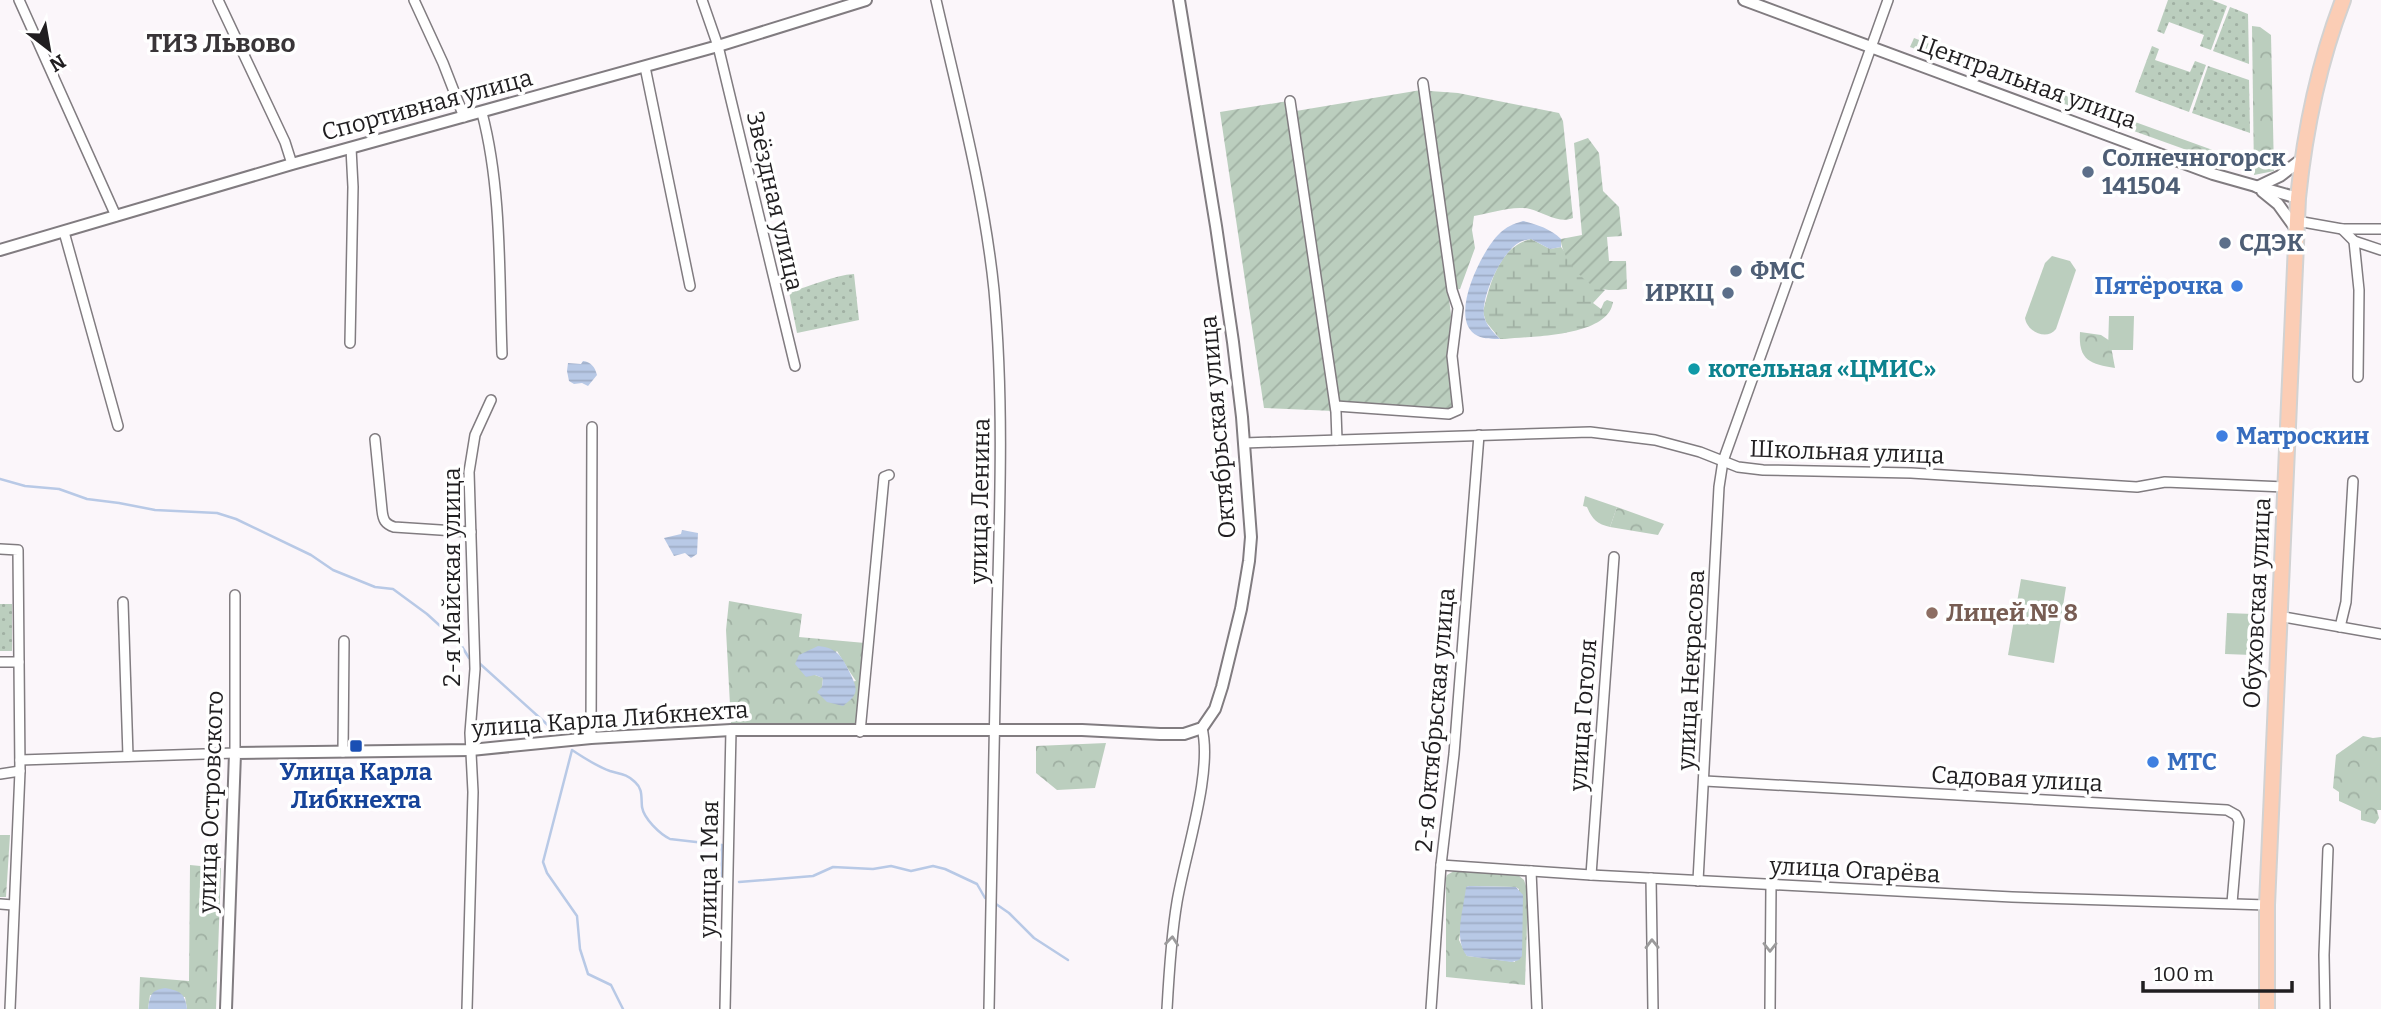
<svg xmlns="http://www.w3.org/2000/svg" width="2381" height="1009" font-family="Bitter,serif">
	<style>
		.grass { fill: url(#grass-dots) }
		.forest { fill: url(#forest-crowns); fill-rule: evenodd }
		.wetland { fill: url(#wetland-marsh) }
		.garden { fill: url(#garden-furrows) }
		.pitch { fill: #bbcebe }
		.water { fill: url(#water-rules) }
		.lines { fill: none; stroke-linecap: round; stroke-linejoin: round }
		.stream { stroke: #b8c9e6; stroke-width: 2.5 }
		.minor-casing { stroke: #817c80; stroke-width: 12 }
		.tertiary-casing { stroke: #817c80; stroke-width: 14 }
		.primary-casing { stroke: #d2d2d2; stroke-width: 18 }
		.minor { stroke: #fff; stroke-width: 9 }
		.tertiary { stroke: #fff; stroke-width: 10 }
		.primary { stroke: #fbcdb5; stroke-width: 14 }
		.oneway { stroke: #9b9a9b }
		.service-dot { fill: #5c6f8a; stroke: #fff; stroke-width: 2.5 }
		.shop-dot { fill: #3f7fe0; stroke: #fff; stroke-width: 2.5 }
		.culture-dot { fill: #0f9aa8; stroke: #fff; stroke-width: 2.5 }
		.education-dot { fill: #8d6e63; stroke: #fff; stroke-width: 2.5 }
		.transit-dot { fill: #1a4fb4; stroke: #fff; stroke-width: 2.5 }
		.labels { text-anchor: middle; stroke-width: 7; stroke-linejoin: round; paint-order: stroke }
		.street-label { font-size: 24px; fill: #201e20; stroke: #fff }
		.service-label { font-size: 24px; font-weight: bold; fill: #4e5e75; stroke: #fff; text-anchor: start }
		.shop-label { font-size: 24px; font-weight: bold; fill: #366cbe; stroke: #fff; text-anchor: start }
		.culture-label { font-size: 24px; font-weight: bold; fill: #0d838f; stroke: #fff; text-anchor: start }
		.education-label { font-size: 24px; font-weight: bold; fill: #785e54; stroke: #fff; text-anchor: start }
		.transit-label { font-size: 24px; font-weight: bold; fill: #164399; stroke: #fff }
		.neighbourhood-label { font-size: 26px; font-weight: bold; fill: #393538; stroke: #fff }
	</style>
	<defs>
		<pattern id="grass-dots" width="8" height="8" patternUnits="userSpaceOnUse" patternTransform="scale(1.75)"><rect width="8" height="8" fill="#bbcebe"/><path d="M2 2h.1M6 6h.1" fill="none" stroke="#a0b0a3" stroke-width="1.8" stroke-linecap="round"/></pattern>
		<pattern id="forest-crowns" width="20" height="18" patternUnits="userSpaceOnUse" patternTransform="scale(1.75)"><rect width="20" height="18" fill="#bbcebe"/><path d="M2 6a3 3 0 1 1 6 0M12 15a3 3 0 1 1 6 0" fill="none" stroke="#a0b0a3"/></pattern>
		<pattern id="wetland-marsh" width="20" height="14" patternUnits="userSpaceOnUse" patternTransform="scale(1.75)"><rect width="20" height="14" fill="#bbcebe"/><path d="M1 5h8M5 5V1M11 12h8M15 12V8" fill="none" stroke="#a0b0a3"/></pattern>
		<pattern id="garden-furrows" width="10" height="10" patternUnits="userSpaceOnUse" patternTransform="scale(1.75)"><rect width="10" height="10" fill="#bbcebe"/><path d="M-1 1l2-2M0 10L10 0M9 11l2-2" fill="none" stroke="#a0b0a3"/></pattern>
		<pattern id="water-rules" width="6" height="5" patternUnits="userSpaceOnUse" patternTransform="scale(1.75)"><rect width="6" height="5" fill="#b8c9e6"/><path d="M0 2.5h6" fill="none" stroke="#9eacc5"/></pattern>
	</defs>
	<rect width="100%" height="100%" fill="#fbf6fa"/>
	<!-- grass -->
	<g class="grass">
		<polygon points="2168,0 2212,0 2227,6 2211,50 2200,46 2204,35 2169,22 2164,34 2157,31"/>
		<polygon points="2230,7 2248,14 2249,64 2213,51"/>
		<polygon points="2152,46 2159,49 2155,60 2190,72 2195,61 2206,65 2189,112 2135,92"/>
		<polygon points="2208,66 2249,80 2250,133 2192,113"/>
		<path d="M854 274 859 320 797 333 789 292C809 287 835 275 854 274Z"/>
		<rect x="0" y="604" width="12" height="47"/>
	</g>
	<!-- forest -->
	<g class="forest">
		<polygon points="2252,26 2260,27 2271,35 2274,171 2254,175"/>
		<polygon points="1914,38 2096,107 2103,118 1910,47"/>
		<polygon points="2124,118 2232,157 2234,167 2120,126"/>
		<path d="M2080 332 2101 335 2110 341 2115 368C2091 364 2078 361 2080 332Z"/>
		<polygon points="1617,507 1664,524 1658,535 1610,527"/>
		<path d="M729 601 802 614 799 637 865 643 856 725 731 724 726 630ZM837 651C844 662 849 671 856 681L822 687 823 678 815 675Z"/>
		<polygon points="2363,736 2373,738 2381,737 2381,810 2377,810 2379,818 2375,824 2361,820 2361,811 2339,801 2339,792 2333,788 2336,755"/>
		<polygon points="1106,743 1095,788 1057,790 1036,773 1036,746"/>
		<polygon points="0,835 10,835 6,897 0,897"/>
		<polygon points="190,865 221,868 216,1009 187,1009 185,997 150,995 148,1009 139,1009 140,977 189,981"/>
		<path d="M1454 871 1518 875 1524 880 1528 892 1525 985 1446 977V878L1447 875ZM1469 886 1516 887 1519 889 1515 962 1467 956 1459 940 1467 887Z"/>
	</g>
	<!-- wetland -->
	<path class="wetland" d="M1531 239 1550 249 1561 247 1588 282 1605 290 1593 303 1601 309 1604 302 1607 300 1613 302C1608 337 1532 336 1505 339H1500L1486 322 1483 312C1490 283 1499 247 1531 239Z"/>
	<!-- garden -->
	<g class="garden">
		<polygon points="1421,90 1451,314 1448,357 1455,404 1453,409 1448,411 1338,404 1296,111"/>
		<path d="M1430 91 1458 93 1559 113 1563 121 1573 218C1560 224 1544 213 1530 209 1513 205 1491 213 1474 216L1472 230 1475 248 1460 289 1455 290Z"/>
		<polygon points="1288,101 1323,362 1334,411 1264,408 1220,112"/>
		<path d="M1588 138 1599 153 1603 191 1619 207 1622 236 1607 237 1609 261H1626L1627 289C1618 290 1607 291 1598 288 1583 283 1560 255 1561 239L1582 235 1574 143Z"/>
	</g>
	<!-- pitch -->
	<g class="pitch">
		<path d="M2052 256 2070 261 2076 270 2056 329C2047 341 2027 332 2025 318L2045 263Z"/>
		<polygon points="2109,316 2134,316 2133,350 2108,350"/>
		<path d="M1585 496 1617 507 1610 527C1597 524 1592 519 1587 507L1583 506Z"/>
		<polygon points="2021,579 2066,587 2054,663 2008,655"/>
		<polygon points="2227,613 2253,614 2252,655 2225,654"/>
	</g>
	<!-- water -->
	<g class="water">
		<path d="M1523 221C1536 224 1551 229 1561 239V247L1550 249 1531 239C1527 240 1524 240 1520 242 1502 251 1481 296 1484 316 1486 325 1493 332 1500 339 1493 339 1484 339 1478 336 1446 321 1482 250 1499 234 1506 227 1513 224 1523 221Z"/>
		<path d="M583 361C591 362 595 367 597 375L588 386 582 383 574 384 569 381 567 371 568 363 581 364Z"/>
		<polygon points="682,530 698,533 697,554 691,558 685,553 674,556 664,538 681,534"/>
		<path d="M818 646C838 648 842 657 850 673 858 690 859 694 843 706L827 702 817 692 822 687 823 678 815 675 806 677 795 664 799 655Z"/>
		<path d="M1469 886 1516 887 1523 895 1522 956 1519 960 1512 962 1467 956C1453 939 1464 908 1466 887Z"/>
		<path d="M165 988C180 991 185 993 187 1009H148C150 995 151 990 165 988Z"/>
	</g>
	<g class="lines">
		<!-- stream -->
		<g class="stream">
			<polyline points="0,479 25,486 59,489 87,499 119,503 155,510 217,513 236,519 311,555 333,570 375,587 393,589 427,614 461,645 469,658"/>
			<polyline points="478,662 561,737"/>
			<polyline points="739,882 813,876 833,867 873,869 891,866 911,871 933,866 945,869 977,884 985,898"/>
			<polyline points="996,904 1009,913 1034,938 1068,960"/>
			<path d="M623 1009 611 985 588 974 580 949 577 916 547 873 543 862 572 750C584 758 596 766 610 771 620 774 627 774 635 782 643 789 641 797 642 807 644 819 660 834 670 839L722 845V881"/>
		</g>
		<defs>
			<g id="minor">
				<polyline points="19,0 116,216"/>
				<polyline points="218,0 285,142 292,164"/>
				<polyline points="414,0 443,63 464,117"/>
				<polyline points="702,0 718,46 795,366"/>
				<path d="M936 0C958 96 984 192 994 290 1005 410 999 529 996 649 993 769 991 889 989 1009"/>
				<polyline points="645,67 690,286"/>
				<polyline points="1290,101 1336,412 1337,440"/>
				<path d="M482 113C502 189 499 275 502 354"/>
				<polyline points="2297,221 2342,229 2381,229"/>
				<polyline points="2342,229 2354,241 2381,250"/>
				<polyline points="64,232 118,426"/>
				<polyline points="2354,241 2359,290 2358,377"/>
				<polyline points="350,343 353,187 351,148"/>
				<polyline points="1336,406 1449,414 1458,410 1452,356 1458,308 1452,290 1423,83"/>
				<path d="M375 439 382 510C383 520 385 524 394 527L471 532"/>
				<polyline points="1244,443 1590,432 1655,440 1700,452 1738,467 1763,470 1911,473 2137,487 2165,482 2285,487"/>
				<polyline points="0,549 18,550 20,771 10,1009"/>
				<polyline points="123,602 128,756"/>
				<polyline points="2278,616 2381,634"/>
				<polyline points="2340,627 2346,602 2353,481"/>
				<polyline points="0,662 19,662"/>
				<polyline points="860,732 884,477 889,475"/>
				<polyline points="591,738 592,427"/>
				<polyline points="343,752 344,641"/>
				<polyline points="20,760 235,753 235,595"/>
				<polyline points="0,774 20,771"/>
				<polyline points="1705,781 2227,810 2236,815 2239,821 2232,903"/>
				<polyline points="1441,865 1591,875 2012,897 2267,905"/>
				<polyline points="1531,871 1537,1009"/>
				<polyline points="1591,875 1614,557"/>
				<polyline points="1651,878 1653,1009"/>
				<polyline points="1698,881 1719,487 1723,461 1888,0"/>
				<polyline points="0,904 13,905"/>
				<polyline points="467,1009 473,792 470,733 475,669 469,472 475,435 491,400"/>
				<polyline points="725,1009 731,730"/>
				<path d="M1167 1009C1169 973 1171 937 1177 902 1185 854 1213 772 1202 728"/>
				<polyline points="1431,1009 1441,865 1454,754 1479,435"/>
				<polyline points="1770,1009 1771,885"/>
				<polyline points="2325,1009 2324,955 2328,849"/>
			</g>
			<g id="tertiary">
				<polyline points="1744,0 2213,174 2298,198"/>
				<polyline points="2257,187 2280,176 2302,159"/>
				<polyline points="2262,191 2278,204 2296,229"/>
				<polyline points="0,250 292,164 718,46 866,0"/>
				<polyline points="226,1009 235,753 471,750 591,738 731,730 1082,730 1160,734 1184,734 1202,728 1215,709 1222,687 1241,609 1249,561 1251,537 1242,417 1233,342 1216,226 1179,0"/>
			</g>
			<path id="primary" d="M2267 1009V905L2298 198C2305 129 2318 65 2343 0"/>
		</defs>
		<!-- minor casing -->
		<use href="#minor" class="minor-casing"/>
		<!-- tertiary casing -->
		<use href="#tertiary" class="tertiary-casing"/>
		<!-- primary casing -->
		<use href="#primary" class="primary-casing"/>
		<!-- minor -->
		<use href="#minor" class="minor"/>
		<!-- tertiary -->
		<use href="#tertiary" class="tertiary"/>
		<!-- primary -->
		<use href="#primary" class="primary"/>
	</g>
	<!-- one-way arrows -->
	<defs><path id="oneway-chevron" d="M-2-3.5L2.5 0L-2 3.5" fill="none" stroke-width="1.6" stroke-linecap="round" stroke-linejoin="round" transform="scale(1.75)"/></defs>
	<g class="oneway">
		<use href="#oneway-chevron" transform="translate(1172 941) rotate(-84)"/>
		<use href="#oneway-chevron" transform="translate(1652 944) rotate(-91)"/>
		<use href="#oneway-chevron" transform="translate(1770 947) rotate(90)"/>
	</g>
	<!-- markers -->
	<g class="service-dot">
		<circle cx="2088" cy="172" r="7"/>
		<circle cx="2225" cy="243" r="7"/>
		<circle cx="1736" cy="271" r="7"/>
		<circle cx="1728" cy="293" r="7"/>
	</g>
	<g class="shop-dot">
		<circle cx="2237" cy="286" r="7"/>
		<circle cx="2222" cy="436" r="7"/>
		<circle cx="2153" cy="762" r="7"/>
	</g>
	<circle class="culture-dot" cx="1694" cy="369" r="7"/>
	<circle class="education-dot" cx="1932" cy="613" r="7"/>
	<rect class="transit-dot" x="349" y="739" width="14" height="14" rx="3.5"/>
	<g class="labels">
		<!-- street labels -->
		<g class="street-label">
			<text transform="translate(2027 82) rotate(20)" y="8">Центральная улица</text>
			<text transform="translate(427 105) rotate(-15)" y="8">Спортивная улица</text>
			<text transform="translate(775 201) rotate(77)" y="8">Звёздная улица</text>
			<text transform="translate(1218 427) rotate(-95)" y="8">Октябрьская улица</text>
			<text transform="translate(1847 452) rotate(2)" y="8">Школьная улица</text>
			<text transform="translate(980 501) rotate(-89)" y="8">улица Ленина</text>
			<text transform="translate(452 577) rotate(-90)" y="8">2-я Майская улица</text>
			<text transform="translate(2257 603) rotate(-87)" y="8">Обуховская улица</text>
			<text transform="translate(1691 670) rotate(-87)" y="8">улица Некрасова</text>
			<text transform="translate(1583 715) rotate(-86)" y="8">улица Гоголя</text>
			<text transform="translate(610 719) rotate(-4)" y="8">улица Карла Либкнехта</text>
			<text transform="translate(1435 720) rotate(-85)" y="8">2-я Октябрьская улица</text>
			<text transform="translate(2017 779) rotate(3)" y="8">Садовая улица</text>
			<text transform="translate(211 802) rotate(-88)" y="8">улица Островского</text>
			<text transform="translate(709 869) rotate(-89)" y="8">улица 1 Мая</text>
			<text transform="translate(1855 870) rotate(3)" y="8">улица Огарёва</text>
		</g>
		<!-- service labels -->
		<g class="service-label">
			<text x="2102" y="166">Солнечногорск<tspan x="2102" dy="28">141504</tspan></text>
			<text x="2239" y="251">СДЭК</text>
			<text x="1750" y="279">ФМС</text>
			<text x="1714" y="301" text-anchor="end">ИРКЦ</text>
		</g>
		<!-- shop labels -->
		<g class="shop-label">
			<text x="2223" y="294" text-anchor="end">Пятёрочка</text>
			<text x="2236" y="444">Матроскин</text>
			<text x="2167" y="770">МТС</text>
		</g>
		<!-- culture labels -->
		<g class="culture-label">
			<text x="1708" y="377">котельная «ЦМИС»</text>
		</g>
		<!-- education labels -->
		<g class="education-label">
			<text x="1946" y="621">Лицей № 8</text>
		</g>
		<!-- transit labels -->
		<g class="transit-label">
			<text x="356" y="780">Улица Карла<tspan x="356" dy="28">Либкнехта</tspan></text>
		</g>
		<!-- neighbourhood labels -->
		<g class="neighbourhood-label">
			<text x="221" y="52">ТИЗ Львово</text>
		</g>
	</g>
	<!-- north arrow -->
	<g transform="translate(49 49) rotate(149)" stroke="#ffffff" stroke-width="5" paint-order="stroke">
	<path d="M0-5L12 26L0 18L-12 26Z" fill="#201e20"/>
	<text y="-10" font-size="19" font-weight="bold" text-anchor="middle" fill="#201e20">N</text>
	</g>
	<!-- scale -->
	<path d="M2143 981v10h149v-10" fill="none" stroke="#201e20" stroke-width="3.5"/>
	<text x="2154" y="981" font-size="21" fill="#201e20" stroke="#ffffff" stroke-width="5" paint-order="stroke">100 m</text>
</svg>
